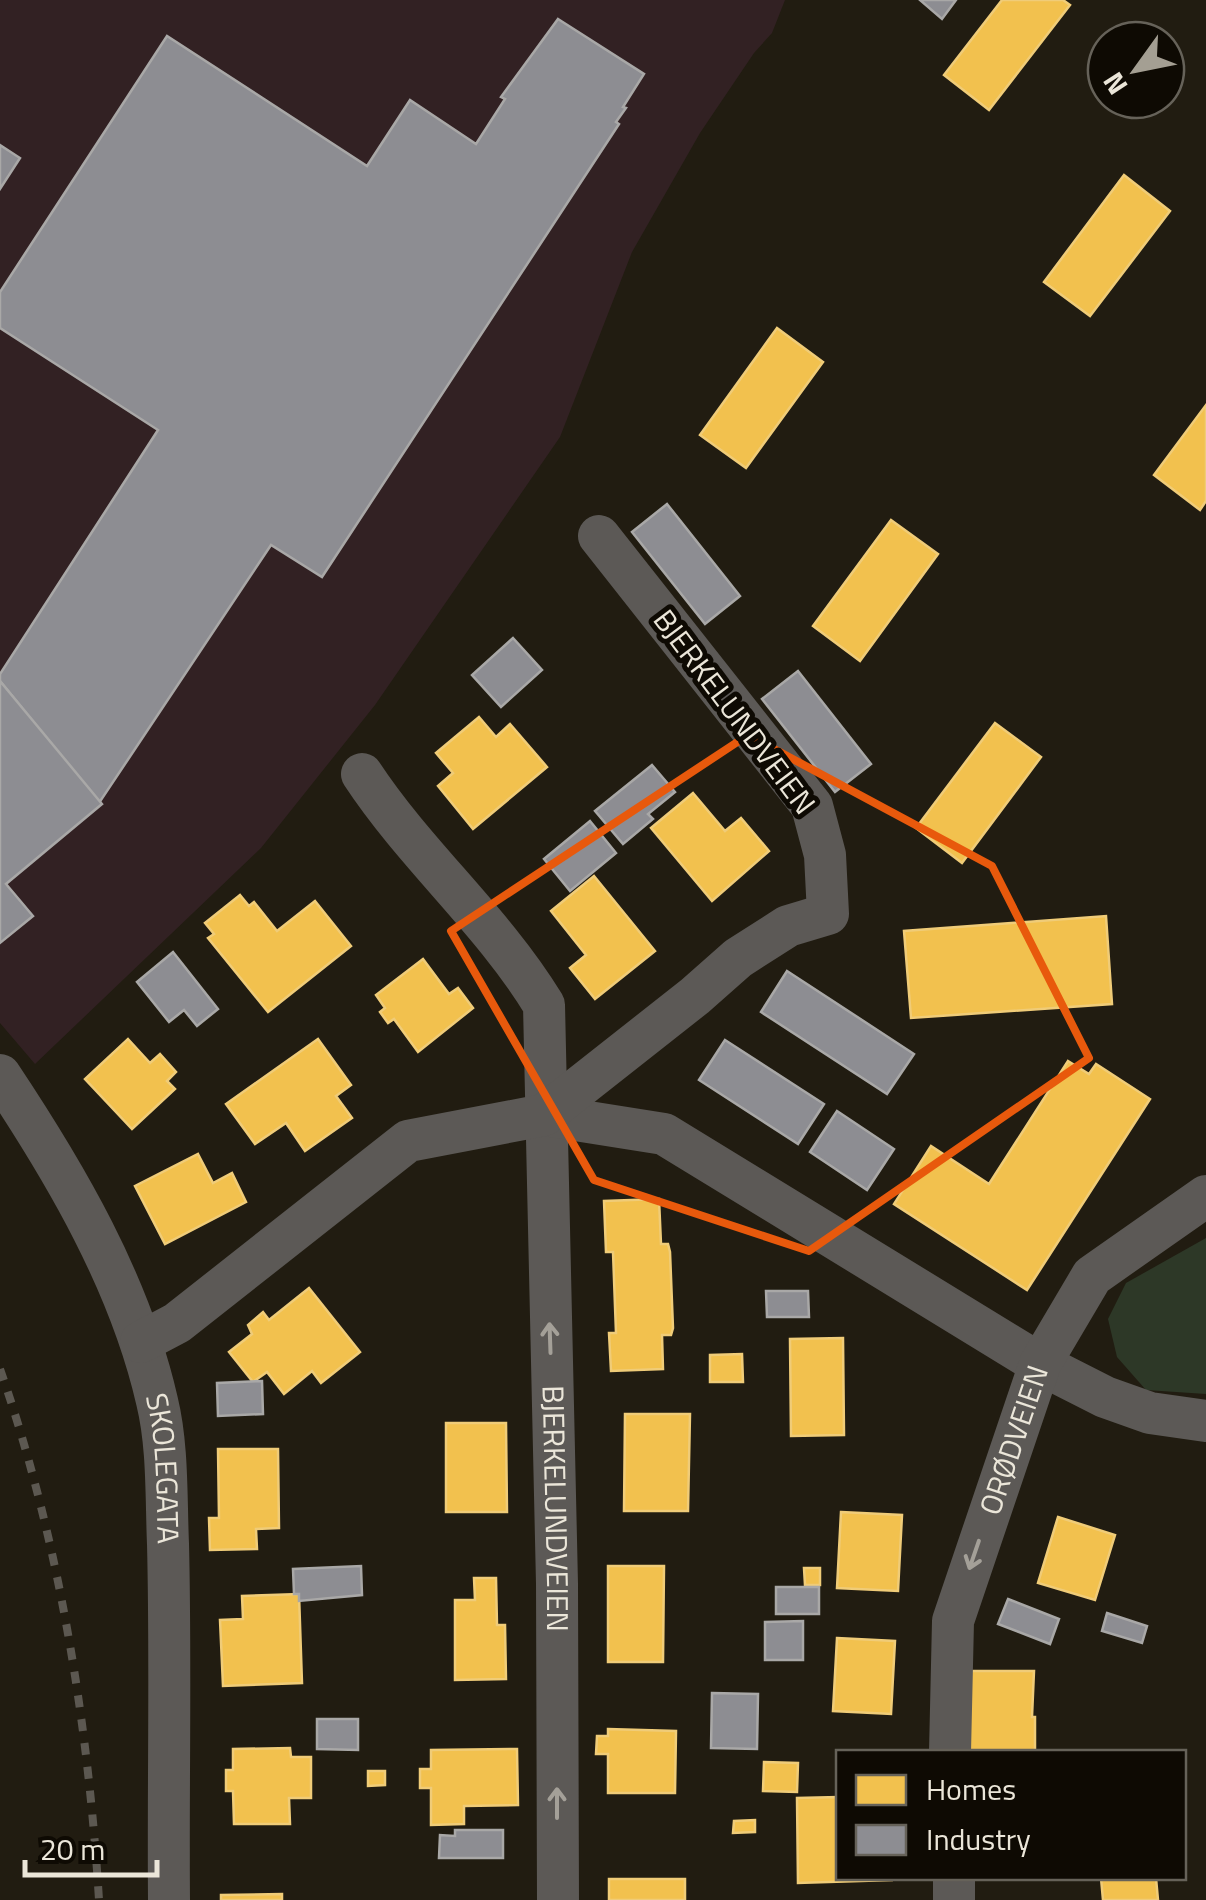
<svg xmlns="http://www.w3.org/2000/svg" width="1206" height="1900" font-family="'Titillium Web',sans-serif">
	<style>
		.industrial { fill: #322123 }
		.green { fill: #2d3827 }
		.homes { fill: #f2c14e; stroke: #f0cc78; stroke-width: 2.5 }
		.industry { fill: #8d8d92; stroke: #a9a8a7; stroke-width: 2.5 }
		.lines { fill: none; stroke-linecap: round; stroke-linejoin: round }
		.minor { stroke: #5c5956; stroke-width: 42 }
		.rail { stroke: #5c5851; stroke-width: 8; stroke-dasharray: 12 12; stroke-linecap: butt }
		.oneway { stroke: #a4a098 }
		.marked { fill: none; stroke: #e8590c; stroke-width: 8; stroke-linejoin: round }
		.labels { text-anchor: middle; stroke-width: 10; stroke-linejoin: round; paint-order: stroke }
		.street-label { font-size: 30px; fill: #ebe6d9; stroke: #0e0a03 }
	</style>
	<rect width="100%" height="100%" fill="#211c11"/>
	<!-- industrial -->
	<polygon class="industrial" points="0,0 785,0 772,33 754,53 700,133 632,252 560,437 375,705 261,848 35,1064 0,1023"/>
	<!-- green -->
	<polygon class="green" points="1206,1238 1206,1394 1146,1390 1117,1357 1108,1319 1126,1283"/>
	<!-- homes -->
	<g class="homes">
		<polygon points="1002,0 1063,0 1070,5 989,110 944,75"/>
		<polygon points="1124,175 1170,211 1090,316 1044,282"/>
		<polygon points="777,328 823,362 746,468 700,435"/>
		<polygon points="1206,405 1206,501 1200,510 1154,475"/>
		<polygon points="891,520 938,554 860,661 813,626"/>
		<polygon points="479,717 496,737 510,724 547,767 473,829 438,786 453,773 436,753"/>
		<polygon points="995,723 1041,757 962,863 916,828"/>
		<polygon points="693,793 725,831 741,818 769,851 712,901 651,828"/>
		<polygon points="594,876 655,951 595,999 570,968 586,955 551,911"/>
		<polygon points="240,895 249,906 254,902 277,931 315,901 351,946 268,1012 208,938 214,934 205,923"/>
		<polygon points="1106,916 1112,1004 911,1018 904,931"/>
		<polygon points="423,959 449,994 458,988 473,1008 418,1052 394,1019 388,1023 380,1012 385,1008 376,995"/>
		<polygon points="128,1039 150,1063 160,1054 176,1072 167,1081 175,1089 132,1129 85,1079"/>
		<polygon points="318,1039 351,1085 336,1096 352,1118 305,1151 286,1123 255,1144 226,1104"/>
		<polygon points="1068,1061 1089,1074 1096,1064 1150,1099 1027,1290 894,1204 931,1146 989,1184"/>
		<polygon points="198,1154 213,1183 232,1173 246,1202 165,1244 135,1186"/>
		<polygon points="659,1199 661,1244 668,1244 670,1252 673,1328 671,1335 662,1335 663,1369 611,1371 609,1333 616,1333 613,1252 606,1252 604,1201"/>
		<polygon points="309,1288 360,1352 321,1383 312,1371 284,1394 267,1372 253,1382 229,1352 252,1334 248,1325 263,1312 269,1320"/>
		<polygon points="843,1338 844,1435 791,1436 790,1339"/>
		<polygon points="742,1354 743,1382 710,1382 710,1355"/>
		<polygon points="625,1414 690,1414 688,1511 624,1511"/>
		<polygon points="446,1423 506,1423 507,1512 446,1512"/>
		<polygon points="218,1449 278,1449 279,1528 256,1529 257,1549 210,1550 209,1518 219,1518"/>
		<polygon points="841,1512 902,1515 898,1591 837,1588"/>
		<polygon points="1058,1517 1115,1535 1095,1600 1038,1583"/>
		<polygon points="608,1566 664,1566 663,1662 608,1662"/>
		<polygon points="804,1568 820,1568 820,1585 805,1585"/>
		<polygon points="474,1578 496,1578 497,1625 505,1625 506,1679 455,1680 455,1600 475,1600"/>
		<polygon points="299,1594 302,1683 223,1686 220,1620 243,1619 242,1596"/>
		<polygon points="837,1638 895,1641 891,1714 833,1711"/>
		<polygon points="969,1671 1034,1671 1032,1717 1035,1717 1035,1752 969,1752"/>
		<polygon points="608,1729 676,1731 675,1793 608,1793 608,1754 596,1754 597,1736 608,1736"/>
		<polygon points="290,1748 291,1757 311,1757 311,1798 289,1798 290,1824 234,1824 233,1791 226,1791 226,1770 233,1770 233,1749"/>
		<polygon points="517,1749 518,1805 464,1806 464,1824 431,1825 431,1788 420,1788 420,1769 431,1769 431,1750"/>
		<polygon points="764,1762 798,1763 797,1792 763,1791"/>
		<polygon points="368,1771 385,1771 385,1785 368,1786"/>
		<polygon points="838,1797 838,1878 893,1880 798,1883 797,1798"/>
		<polygon points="755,1820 755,1832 733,1833 734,1821"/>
		<polygon points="1101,1878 1156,1878 1158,1900 1103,1900"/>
		<rect x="609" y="1879" width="76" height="21"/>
		<polygon points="282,1894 282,1900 221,1900 221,1895"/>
	</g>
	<!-- industry -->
	<g class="industry">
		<polygon points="920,0 956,0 942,19"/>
		<polygon points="558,19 644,74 623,107 626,108 616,122 619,124 322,577 271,545 99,803 0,681 0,674 158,430 0,328 0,292 167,36 367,166 410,100 476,144 505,99 501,97"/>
		<polygon points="0,145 20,158 0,189"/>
		<polygon points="667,504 740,596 705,624 632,532"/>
		<polygon points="513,638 542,670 501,707 472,675"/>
		<polygon points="798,671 871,764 835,792 762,699"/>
		<polygon points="0,681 102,804 6,884 33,916 0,943"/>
		<polygon points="652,765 675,792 648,814 653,819 623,844 595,811"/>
		<polygon points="590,821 616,853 570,891 544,859"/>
		<polygon points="173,952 218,1009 197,1026 184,1010 169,1022 137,982"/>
		<polygon points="787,971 914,1054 887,1094 761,1012"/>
		<polygon points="725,1040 824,1104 798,1144 699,1080"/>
		<polygon points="837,1111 894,1149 867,1190 810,1152"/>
		<polygon points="766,1291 808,1291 809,1317 767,1317"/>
		<polygon points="262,1381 263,1414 218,1416 217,1383"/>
		<polygon points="361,1566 362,1595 299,1601 299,1594 294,1594 293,1569"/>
		<rect x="776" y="1587" width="43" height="27"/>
		<polygon points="1008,1599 1059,1619 1050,1644 998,1624"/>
		<polygon points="1107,1613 1147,1626 1142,1643 1102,1631"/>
		<polygon points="803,1621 803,1660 765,1660 765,1622"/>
		<polygon points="712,1693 758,1694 757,1749 711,1748"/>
		<polygon points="317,1719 358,1719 358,1750 317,1749"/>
		<polygon points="455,1830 503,1830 503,1858 439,1858 440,1835 455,1836"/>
	</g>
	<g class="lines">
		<!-- minor -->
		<g class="minor">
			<path id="s1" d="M362 774C416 856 493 921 544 1005L557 1584 558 1900"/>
			<path id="s2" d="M0 1075C66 1174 130 1283 157 1401 168 1446 166 1497 168 1544 171 1663 168 1781 169 1900"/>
			<polyline points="544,1115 664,1134 1040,1364 1105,1397 1150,1413 1206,1421"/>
			<polyline points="141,1342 177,1323 408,1141 544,1115 695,996 738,958 788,926 828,914 825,855 812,806 599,536"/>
			<path id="s3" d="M950 1752 953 1621 1040 1364 1092 1276 1206 1196"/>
			<polyline points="954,1878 954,1900"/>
		</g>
		<!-- rail -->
		<path class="rail" d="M0 1369C59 1538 88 1722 99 1900"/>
	</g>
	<!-- one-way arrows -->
	<defs><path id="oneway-shaft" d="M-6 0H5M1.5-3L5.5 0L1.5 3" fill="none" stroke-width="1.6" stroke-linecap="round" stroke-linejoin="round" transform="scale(2.5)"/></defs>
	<g class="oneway">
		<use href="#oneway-shaft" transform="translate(550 1338) rotate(-92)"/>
		<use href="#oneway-shaft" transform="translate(974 1555) rotate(109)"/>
		<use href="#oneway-shaft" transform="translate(557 1803) rotate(-90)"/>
	</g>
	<!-- marked area -->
	<path class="marked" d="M748 735 992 866 1089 1058 809 1251 594 1180 451 931Z"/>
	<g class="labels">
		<!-- street labels -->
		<g class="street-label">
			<text transform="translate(734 712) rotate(53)" y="10">BJERKELUNDVEIEN</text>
			<text dy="10" stroke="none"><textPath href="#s3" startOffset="322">ORØDVEIEN</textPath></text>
			<text dy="10" stroke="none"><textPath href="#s2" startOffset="432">SKOLEGATA</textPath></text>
			<text dy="10" stroke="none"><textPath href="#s1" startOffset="798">BJERKELUNDVEIEN</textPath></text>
		</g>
	</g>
	<!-- legend -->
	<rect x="836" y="1750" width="350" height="130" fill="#0e0a03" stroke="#666259" stroke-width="2.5"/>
	<rect x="856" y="1775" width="50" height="30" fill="#f2c14e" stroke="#666259" stroke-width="2.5"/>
	<text x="926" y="1800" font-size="30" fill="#ebe6d9">Homes</text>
	<rect x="856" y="1825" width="50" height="30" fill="#8d8d92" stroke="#666259" stroke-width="2.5"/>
	<text x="926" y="1850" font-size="30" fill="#ebe6d9">Industry</text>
	<!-- north arrow -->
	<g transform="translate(1136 70) rotate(237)"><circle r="48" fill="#0e0a03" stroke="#666259" stroke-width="2.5"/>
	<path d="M0-8L18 38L0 25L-18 38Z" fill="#a49f93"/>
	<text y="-15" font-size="28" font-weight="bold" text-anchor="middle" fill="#ebe6d9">N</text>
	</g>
	<!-- scale -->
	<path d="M25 1860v15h132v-15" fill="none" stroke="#ebe6d9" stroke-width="5"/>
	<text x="40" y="1860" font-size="30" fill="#ebe6d9" stroke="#0e0a03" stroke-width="8" paint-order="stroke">20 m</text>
</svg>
